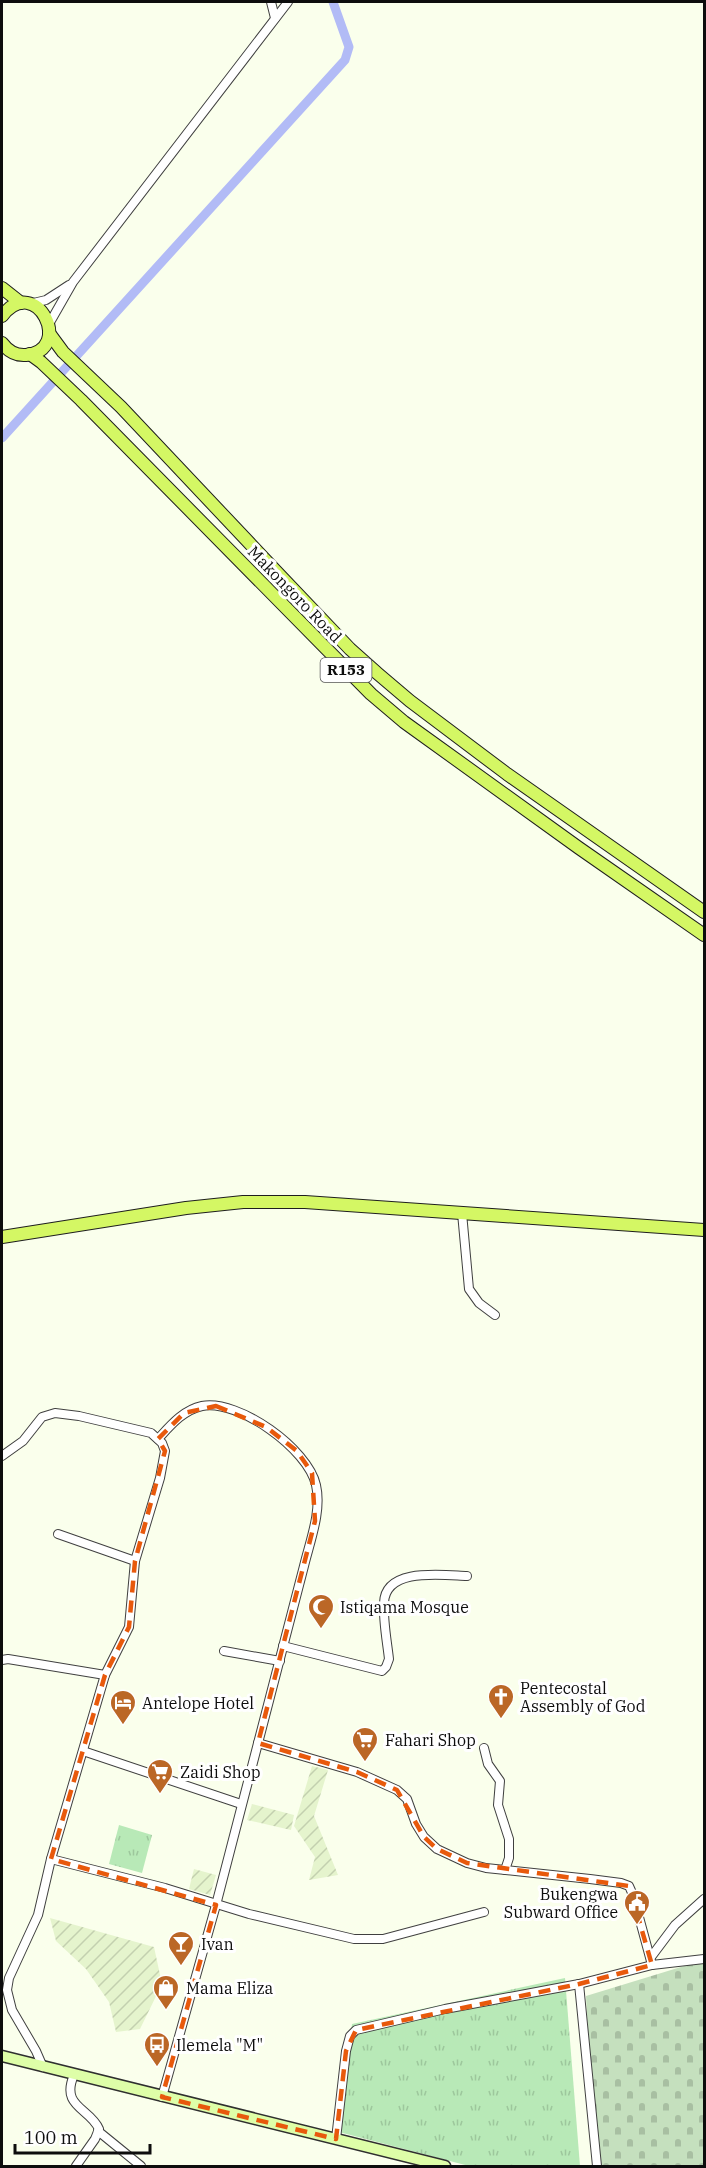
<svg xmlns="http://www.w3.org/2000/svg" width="706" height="2168" font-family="'IBM Plex Serif',serif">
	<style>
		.farmland { fill: url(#farmland-furrows) }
		.grass { fill: url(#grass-tufts) }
		.cemetery { fill: url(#cemetery-stones) }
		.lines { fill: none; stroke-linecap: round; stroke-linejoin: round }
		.canal { stroke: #b2bbf6; stroke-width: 9 }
		.street-casing { stroke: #404040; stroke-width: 10 }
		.secondary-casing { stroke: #2f2f2f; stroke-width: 13 }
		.primary-casing { stroke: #1e1e1e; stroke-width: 14 }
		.street { stroke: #fff; stroke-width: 8 }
		.secondary { stroke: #defea8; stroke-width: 10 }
		.primary { stroke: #d4f764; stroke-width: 12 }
		.marked { fill: none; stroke: #e8590c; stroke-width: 4.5; stroke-dasharray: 12 8; stroke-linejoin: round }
		.labels { text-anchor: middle; stroke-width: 6; stroke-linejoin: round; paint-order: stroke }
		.shield { fill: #fff; stroke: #565656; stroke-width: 1.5 }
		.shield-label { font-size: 15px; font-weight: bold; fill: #0d0d0d }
		.street-label { font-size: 16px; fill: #0d0d0d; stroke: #fff }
		.poi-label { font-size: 16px; fill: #0d0d0d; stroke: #fff; text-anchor: start }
	</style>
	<defs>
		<pattern id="farmland-furrows" width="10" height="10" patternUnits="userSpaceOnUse" patternTransform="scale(1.5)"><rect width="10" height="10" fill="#e5f4cd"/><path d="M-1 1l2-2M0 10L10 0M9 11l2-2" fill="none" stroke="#c3d0af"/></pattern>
		<pattern id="grass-tufts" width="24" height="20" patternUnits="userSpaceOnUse" patternTransform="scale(1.5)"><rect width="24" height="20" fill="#b8e9b7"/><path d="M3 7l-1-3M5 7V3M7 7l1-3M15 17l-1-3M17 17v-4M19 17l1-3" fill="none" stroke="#9dc79c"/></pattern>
		<pattern id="cemetery-stones" width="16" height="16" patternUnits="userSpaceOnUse" patternTransform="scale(1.5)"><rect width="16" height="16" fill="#c5e0be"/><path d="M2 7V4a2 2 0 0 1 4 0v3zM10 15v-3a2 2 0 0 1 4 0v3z" fill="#a8bfa2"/></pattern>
	</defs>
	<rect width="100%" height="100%" fill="#faffec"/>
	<!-- farmland -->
	<g class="farmland">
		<polygon points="312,1766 328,1770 314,1816 338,1875 309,1880 315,1857 294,1826"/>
		<polygon points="252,1804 294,1815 291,1830 247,1820"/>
		<polygon points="194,1869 216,1875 210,1895 189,1889"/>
		<polygon points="50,1918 154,1947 162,1984 140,2029 116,2032 109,2002 86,1969 56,1941"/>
	</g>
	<!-- grass -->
	<g class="grass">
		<polygon points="119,1825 152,1835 142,1873 109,1864"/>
		<polygon points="565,1978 580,2166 469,2166 339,2132 352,2024"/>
	</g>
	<!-- cemetery -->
	<polygon class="cemetery" points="694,1963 704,1964 704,2166 595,2166 586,1996"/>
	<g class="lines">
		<!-- canal -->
		<polyline class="canal" points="2,438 345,60 349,47 333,2"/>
		<defs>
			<g id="street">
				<polyline points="271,2 275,18"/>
				<polyline points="29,304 46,300 69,285"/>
				<polyline points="49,324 73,282 288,2"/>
				<polyline points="462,1213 469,1289 479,1303 495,1315"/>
				<path d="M158 1439C170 1426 183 1410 202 1406 239 1399 308 1449 316 1485 322 1511 310 1541 304 1566L216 1905 162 2097"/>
				<polyline points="2,1456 23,1441 42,1417 55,1413 79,1416 151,1433 162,1443 165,1451 160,1478 135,1561 129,1627 105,1675 51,1859 38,1915 9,1978 7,1990 12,2010 36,2051 43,2067"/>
				<polyline points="58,1534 135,1561"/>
				<path d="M283 1646 382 1671 386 1667 389 1659C387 1641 383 1621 384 1603 385 1567 442 1575 467 1576"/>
				<polyline points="224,1651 280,1661"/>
				<polyline points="2,1660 8,1659 105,1675"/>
				<polyline points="258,1743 357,1772 397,1790 407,1799 416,1824 424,1837 437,1849 467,1863 486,1868 590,1879 621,1883 629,1886 633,1895 652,1965"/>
				<polyline points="484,1748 488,1764 500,1781 498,1805 509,1839 509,1858 505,1870"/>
				<polyline points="83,1751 241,1804"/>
				<polyline points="51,1859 165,1888 249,1914 354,1939 383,1939 484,1912"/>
				<polyline points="651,1957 675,1925 704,1899"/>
				<polyline points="579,1984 597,2166"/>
				<path d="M74 2075C60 2107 90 2108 99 2129L95 2139 76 2166"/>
				<polyline points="98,2131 141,2166"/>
				<polyline points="336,2139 346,2051 350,2036 356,2030 445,2009 579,1984 652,1965 704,1959"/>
			</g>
			<polyline id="secondary" points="2,2056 445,2166"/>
			<g id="primary">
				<polyline points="2,288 21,303"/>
				<path d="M2 316C36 272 75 350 26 355 15 356 8 351 2 343"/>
				<polyline points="49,333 63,352 121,407 272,567 350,649 377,673 410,701 507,774 704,912"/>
				<polyline points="30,354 41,362 81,400 371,694 404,722 579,848 704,935"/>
				<polyline points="2,1237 186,1208 243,1202 305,1202 704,1230"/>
			</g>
		</defs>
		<!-- street casing -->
		<use href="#street" class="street-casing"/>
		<!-- secondary casing -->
		<use href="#secondary" class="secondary-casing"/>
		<!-- primary casing -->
		<use href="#primary" class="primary-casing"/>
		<!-- street -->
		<use href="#street" class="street"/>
		<!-- secondary -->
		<use href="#secondary" class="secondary"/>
		<!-- primary -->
		<use href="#primary" class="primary"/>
	</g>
	<!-- marked area -->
	<path class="marked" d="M216 1406 266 1427 297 1451 312 1473 315 1521 258 1743 357 1772 397 1790 424 1837 437 1849 467 1863 629 1886 652 1965 579 1984 356 2030 346 2051 336 2139 162 2097 216 1905 51 1859 105 1675 129 1627 135 1561 165 1451 158 1439 184 1413Z"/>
	<!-- icons -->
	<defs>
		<symbol id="mosque-pin" viewBox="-11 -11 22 30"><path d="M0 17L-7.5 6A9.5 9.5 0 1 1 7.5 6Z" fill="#bb6726" stroke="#fff"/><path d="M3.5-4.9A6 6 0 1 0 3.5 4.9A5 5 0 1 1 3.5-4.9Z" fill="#fff"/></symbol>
		<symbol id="church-pin" viewBox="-11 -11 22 30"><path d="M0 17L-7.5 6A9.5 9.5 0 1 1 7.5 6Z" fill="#bb6726" stroke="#fff"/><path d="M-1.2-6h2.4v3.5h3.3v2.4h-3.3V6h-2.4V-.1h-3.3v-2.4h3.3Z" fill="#fff"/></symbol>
		<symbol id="hotel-pin" viewBox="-11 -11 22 30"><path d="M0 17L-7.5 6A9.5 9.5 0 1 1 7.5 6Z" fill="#bb6726" stroke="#fff"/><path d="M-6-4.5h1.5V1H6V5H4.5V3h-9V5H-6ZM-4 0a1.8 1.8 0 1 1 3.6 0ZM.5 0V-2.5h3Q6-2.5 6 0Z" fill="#fff"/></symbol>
		<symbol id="supermarket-pin" viewBox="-11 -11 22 30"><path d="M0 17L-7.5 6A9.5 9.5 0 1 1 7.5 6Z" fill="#bb6726" stroke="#fff"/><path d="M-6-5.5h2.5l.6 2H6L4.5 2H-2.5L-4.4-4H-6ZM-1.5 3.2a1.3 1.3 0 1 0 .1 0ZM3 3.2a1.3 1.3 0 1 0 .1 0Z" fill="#fff"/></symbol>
		<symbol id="civic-pin" viewBox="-11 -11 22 30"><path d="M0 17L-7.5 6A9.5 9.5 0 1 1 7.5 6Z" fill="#bb6726" stroke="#fff"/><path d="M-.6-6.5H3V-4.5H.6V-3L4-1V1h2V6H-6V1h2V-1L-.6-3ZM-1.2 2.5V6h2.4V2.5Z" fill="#fff"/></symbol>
		<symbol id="bar-pin" viewBox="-11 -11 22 30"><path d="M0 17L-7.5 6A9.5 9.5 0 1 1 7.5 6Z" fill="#bb6726" stroke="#fff"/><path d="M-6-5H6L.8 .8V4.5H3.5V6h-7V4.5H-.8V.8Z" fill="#fff"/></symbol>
		<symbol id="shop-pin" viewBox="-11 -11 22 30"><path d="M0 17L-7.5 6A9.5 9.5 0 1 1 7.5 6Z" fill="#bb6726" stroke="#fff"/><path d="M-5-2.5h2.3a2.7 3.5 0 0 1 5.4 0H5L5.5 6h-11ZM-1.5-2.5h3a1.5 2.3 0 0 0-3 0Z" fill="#fff"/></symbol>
		<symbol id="bus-pin" viewBox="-11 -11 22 30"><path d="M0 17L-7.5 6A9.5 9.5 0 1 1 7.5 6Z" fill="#bb6726" stroke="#fff"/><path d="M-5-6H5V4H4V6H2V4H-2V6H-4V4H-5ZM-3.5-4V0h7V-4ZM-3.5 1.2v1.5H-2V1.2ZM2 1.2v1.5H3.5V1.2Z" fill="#fff"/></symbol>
	</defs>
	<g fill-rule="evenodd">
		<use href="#mosque-pin" x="306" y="1592" width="30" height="40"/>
		<use href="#church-pin" x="486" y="1682" width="30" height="40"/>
		<use href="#hotel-pin" x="108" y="1688" width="30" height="40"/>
		<use href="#supermarket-pin" x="350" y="1725" width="30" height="40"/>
		<use href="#supermarket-pin" x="145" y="1757" width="30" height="40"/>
		<use href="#civic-pin" x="622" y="1888" width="30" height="40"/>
		<use href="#bar-pin" x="166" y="1929" width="30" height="40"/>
		<use href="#shop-pin" x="151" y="1973" width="30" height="40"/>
		<use href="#bus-pin" x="142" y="2030" width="30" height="40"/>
	</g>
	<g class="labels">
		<!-- shield labels -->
		<rect class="shield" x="320.5" y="658" width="51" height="24" rx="4.5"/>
		<g class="shield-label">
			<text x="346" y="675">R153</text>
		</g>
		<!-- street labels -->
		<g class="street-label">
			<text transform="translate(295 594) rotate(46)" y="6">Makongoro Road</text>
		</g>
		<!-- poi labels -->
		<g class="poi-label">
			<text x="340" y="1613">Istiqama Mosque</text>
			<text x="520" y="1694">Pentecostal<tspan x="520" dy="18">Assembly of God</tspan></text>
			<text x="142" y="1709">Antelope Hotel</text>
			<text x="385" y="1746">Fahari Shop</text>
			<text x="180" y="1778">Zaidi Shop</text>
			<text x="618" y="1900" text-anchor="end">Bukengwa<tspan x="618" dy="18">Subward Office</tspan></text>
			<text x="201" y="1950">Ivan</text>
			<text x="186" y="1994">Mama Eliza</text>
			<text x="176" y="2051">Ilemela "M"</text>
		</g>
	</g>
	<!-- border -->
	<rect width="706" height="2168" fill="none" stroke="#0d0d0d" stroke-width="6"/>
	<!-- scale -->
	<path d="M15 2144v9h135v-9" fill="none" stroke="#0d0d0d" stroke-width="3"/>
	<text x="24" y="2144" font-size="18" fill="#0d0d0d" stroke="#ffffff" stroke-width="4.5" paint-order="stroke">100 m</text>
</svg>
